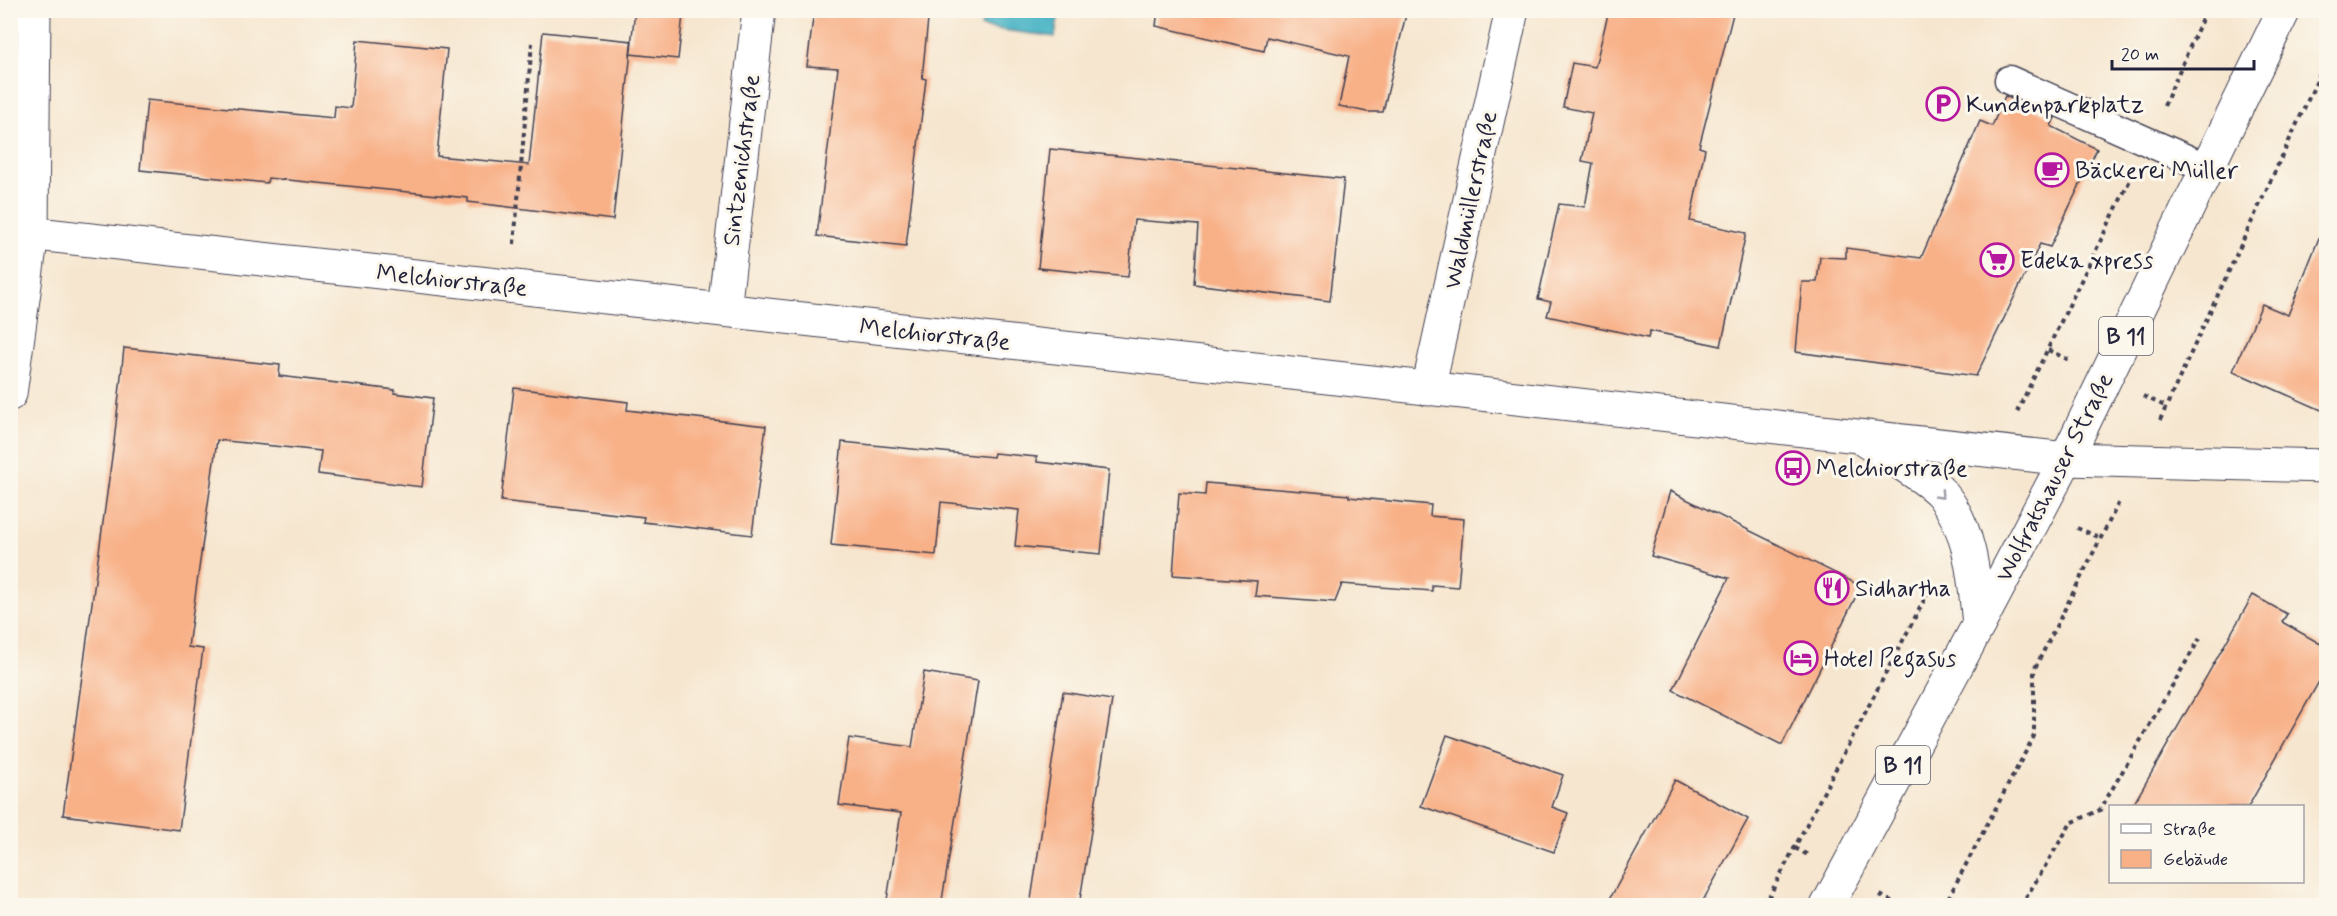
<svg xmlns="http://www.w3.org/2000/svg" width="2337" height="916" font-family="Mynerve,sans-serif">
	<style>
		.water { fill: #48b4c5; stroke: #356b80; stroke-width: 1.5 }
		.building { fill: #f8b087 }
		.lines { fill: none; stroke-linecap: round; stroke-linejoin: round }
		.service-casing { stroke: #423f51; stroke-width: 31 }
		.minor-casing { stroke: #423f51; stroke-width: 35 }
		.primary-casing { stroke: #423f51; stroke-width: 35 }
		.path { stroke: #423f51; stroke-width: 4; stroke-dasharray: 4.5 4.5; stroke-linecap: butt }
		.service { stroke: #fff; stroke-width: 28 }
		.minor { stroke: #fff; stroke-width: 33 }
		.primary { stroke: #fff; stroke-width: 33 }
		.oneway { stroke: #9c9ca7 }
		.labels { text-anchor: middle; stroke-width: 6; stroke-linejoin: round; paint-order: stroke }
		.shield { fill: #fbf7ec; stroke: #636270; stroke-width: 1.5 }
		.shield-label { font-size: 22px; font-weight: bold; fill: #22223b }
		.poi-label { font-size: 24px; fill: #22223b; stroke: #fbf7ec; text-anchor: start }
		.street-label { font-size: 24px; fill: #22223b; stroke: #fbf7ec }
	</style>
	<rect width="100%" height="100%" fill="#fbf7ec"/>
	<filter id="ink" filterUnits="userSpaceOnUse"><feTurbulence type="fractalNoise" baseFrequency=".0167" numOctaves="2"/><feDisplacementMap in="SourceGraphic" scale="12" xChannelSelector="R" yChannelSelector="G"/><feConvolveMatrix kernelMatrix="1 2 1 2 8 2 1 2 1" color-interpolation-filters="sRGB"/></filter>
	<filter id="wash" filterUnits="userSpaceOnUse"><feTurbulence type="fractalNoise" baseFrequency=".008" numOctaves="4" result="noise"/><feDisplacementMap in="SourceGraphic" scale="24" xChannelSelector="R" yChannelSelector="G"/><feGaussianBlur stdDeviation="1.35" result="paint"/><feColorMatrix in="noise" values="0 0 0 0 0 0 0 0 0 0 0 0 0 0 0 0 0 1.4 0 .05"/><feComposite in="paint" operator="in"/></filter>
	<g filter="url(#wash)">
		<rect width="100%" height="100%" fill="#f6e6cf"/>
		<!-- water -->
		<polygon class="water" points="1051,11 1059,12 1055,37 981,27 984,11"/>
		<g id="blocks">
			<!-- building -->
			<g class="building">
				<polygon points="635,10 683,15 678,59 630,54"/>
				<polygon points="814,10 929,10 922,78 926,79 906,246 817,236 838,68 807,66"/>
				<polygon points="1158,10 1407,10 1383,112 1367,112 1339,106 1349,56 1267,37 1264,51 1156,26"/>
				<polygon points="1609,10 1734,10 1699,147 1705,149 1690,221 1746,233 1721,346 1650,331 1648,338 1547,316 1551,302 1538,299 1559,204 1585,207 1593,163 1582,161 1592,113 1563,107 1572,63 1595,67"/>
				<polygon points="543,32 632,41 613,220 468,202 468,198 268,178 267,183 140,170 147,100 334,118 335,106 351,108 357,40 447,49 437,156 529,165"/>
				<polygon points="2005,96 2055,118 2051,126 2097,149 2050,247 2040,244 1976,376 1796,352 1802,282 1817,282 1820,257 1846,258 1846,248 1921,258 1980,121 1992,126"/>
				<polygon points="1050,149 1344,179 1330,301 1194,284 1198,225 1134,220 1128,277 1038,268"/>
				<polygon points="2325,223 2326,223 2326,412 2233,371 2262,304 2288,315"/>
				<polygon points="124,348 280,365 279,376 395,390 394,393 433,398 422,487 318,474 321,451 217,440 188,647 203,649 179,830 63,815 114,442"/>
				<polygon points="514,388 628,402 627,410 766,426 752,535 643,522 644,517 501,501"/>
				<polygon points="842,442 993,457 994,453 1037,457 1037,462 1109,470 1101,554 1015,546 1019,510 941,502 936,555 831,545"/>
				<polygon points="1206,483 1349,495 1349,497 1431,505 1430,516 1464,519 1458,587 1432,585 1432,591 1342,584 1335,602 1255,596 1257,581 1173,575 1179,493 1205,495"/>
				<polygon points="1670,491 1861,586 1782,745 1673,690 1729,578 1651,556"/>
				<polygon points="2253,595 2287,614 2282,622 2326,647 2326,669 2248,807 2132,807"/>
				<polygon points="924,672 978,681 941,906 886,906 901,813 839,805 849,738 912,747"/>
				<polygon points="1063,692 1112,700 1079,906 1030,906"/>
				<polygon points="1447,735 1563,775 1552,807 1568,813 1554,852 1421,806"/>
				<polygon points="1675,780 1748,819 1700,906 1606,906"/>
			</g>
		</g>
	</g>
	<g filter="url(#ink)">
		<use href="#blocks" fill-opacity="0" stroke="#423f51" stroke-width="1.5"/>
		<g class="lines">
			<defs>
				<polyline id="service" points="2009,80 2207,168"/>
				<g id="minor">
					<polyline points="10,231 2066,459 2326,466"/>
					<polyline points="724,310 759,10"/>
					<polyline points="1428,389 1512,10"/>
					<polyline points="10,394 32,233 34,10"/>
					<path d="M1863 439C1883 453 1927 477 1942 494 1972 531 1974 579 1979 624"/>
				</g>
				<polyline id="primary" points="1827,906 1979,624 2066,459 2284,10"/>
			</defs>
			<!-- service casing -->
			<use href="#service" class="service-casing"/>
			<!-- minor casing -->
			<use href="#minor" class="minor-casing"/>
			<!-- primary casing -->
			<use href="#primary" class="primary-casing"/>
			<!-- path -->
			<g class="path">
				<polyline points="2164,106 2206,10"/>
				<polyline points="514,244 532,43"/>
				<polyline points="2048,350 2069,360"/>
				<polyline points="2143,396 2167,407"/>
				<polyline points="2017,412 2131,178"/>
				<polyline points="2160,420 2326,61"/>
				<polyline points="2077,528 2101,538"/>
				<polyline points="1795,848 1808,855"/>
				<polyline points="1880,895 1901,906"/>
				<polyline points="1764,906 1932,585"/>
				<polyline points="1944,906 2034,736 2034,670 2119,502"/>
				<polyline points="2021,906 2071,823 2100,810 2200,638"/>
			</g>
			<!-- service -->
			<use href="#service" class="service"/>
			<!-- minor -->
			<use href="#minor" class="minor"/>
			<!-- primary -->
			<use href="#primary" class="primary"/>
		</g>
		<!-- one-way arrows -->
		<defs><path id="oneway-chevron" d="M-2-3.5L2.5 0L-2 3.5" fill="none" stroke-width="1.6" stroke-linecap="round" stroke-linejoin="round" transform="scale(1.5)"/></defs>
		<use class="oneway" href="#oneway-chevron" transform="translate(1940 495) rotate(47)"/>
	</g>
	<!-- icons -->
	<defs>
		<symbol id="parking-ring" viewBox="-11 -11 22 22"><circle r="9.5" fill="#fbf7ec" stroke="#b5179e" stroke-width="1.5"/><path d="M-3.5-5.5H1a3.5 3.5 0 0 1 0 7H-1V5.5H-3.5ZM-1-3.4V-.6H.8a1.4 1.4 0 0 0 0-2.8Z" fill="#b5179e"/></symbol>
		<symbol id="cafe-ring" viewBox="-11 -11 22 22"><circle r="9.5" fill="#fbf7ec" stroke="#b5179e" stroke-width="1.5"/><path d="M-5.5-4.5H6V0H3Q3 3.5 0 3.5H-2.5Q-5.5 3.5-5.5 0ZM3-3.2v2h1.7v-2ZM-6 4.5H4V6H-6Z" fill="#b5179e"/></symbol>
		<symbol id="supermarket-ring" viewBox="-11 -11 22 22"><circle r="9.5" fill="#fbf7ec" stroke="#b5179e" stroke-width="1.5"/><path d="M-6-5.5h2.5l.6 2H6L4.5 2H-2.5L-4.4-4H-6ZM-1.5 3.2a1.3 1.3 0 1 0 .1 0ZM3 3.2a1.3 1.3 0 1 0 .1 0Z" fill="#b5179e"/></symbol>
		<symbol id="bus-ring" viewBox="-11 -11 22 22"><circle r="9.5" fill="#fbf7ec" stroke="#b5179e" stroke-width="1.5"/><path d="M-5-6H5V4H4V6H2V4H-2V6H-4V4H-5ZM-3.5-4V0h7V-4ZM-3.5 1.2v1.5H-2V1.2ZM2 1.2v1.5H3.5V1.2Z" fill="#b5179e"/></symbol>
		<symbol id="restaurant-ring" viewBox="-11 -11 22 22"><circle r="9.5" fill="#fbf7ec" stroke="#b5179e" stroke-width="1.5"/><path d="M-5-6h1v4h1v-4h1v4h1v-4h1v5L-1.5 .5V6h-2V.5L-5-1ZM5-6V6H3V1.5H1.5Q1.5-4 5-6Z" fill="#b5179e"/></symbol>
		<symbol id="hotel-ring" viewBox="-11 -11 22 22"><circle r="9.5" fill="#fbf7ec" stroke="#b5179e" stroke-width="1.5"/><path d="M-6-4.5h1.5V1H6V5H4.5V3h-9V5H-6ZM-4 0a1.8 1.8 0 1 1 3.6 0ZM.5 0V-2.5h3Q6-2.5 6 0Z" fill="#b5179e"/></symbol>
	</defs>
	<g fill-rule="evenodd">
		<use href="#parking-ring" x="1924" y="85" width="38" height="38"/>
		<use href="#cafe-ring" x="2033" y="151" width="38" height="38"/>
		<use href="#supermarket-ring" x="1978" y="241" width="38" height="38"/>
		<use href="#bus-ring" x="1774" y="449" width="38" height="38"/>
		<use href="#restaurant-ring" x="1813" y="569" width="38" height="38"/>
		<use href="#hotel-ring" x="1782" y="639" width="38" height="38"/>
	</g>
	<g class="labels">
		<!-- shield labels -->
		<g class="shield">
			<rect x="2099" y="317" width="54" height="38" rx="4.5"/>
			<rect x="1876" y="746" width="54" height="38" rx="4.5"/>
		</g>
		<g class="shield-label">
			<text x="2126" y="344">B 11</text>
			<text x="1903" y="773">B 11</text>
		</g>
		<!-- poi labels -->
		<g class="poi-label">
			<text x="1966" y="112">Kundenparkplatz</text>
			<text x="2075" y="178">Bäckerei Müller</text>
			<text x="2020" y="268">Edeka xpress</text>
			<text x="1816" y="476">Melchiorstraße</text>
			<text x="1855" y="596">Sidhartha</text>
			<text x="1824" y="666">Hotel Pegasus</text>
		</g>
		<!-- street labels -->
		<g class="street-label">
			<text transform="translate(741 160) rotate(-83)" y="8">Sintzenichstraße</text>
			<text transform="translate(1470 200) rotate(-78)" y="8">Waldmüllerstraße</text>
			<text transform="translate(452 280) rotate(6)" y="8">Melchiorstraße</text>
			<text transform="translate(935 334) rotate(6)" y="8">Melchiorstraße</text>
			<text transform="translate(2054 477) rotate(-63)" y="8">Wolfratshauser Straße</text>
		</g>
	</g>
	<!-- margin -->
	<rect width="2337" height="916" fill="none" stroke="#fbf7ec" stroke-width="36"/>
	<!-- legend -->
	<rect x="2109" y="805" width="195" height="78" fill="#fbf7ec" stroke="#a4a2a5" stroke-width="1.5"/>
	<rect x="2121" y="824" width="30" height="9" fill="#ffffff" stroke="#a4a2a5" stroke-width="1.5"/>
	<text x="2163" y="835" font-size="18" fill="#22223b">Straße</text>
	<rect x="2121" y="850" width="30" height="18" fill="#f8b087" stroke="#a4a2a5" stroke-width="1.5"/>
	<text x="2163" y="865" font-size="18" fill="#22223b">Gebäude</text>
	<!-- scale -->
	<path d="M2112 60v9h142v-9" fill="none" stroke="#22223b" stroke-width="3"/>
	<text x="2121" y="60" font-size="18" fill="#22223b" stroke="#fbf7ec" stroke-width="4.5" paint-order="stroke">20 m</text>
</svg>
